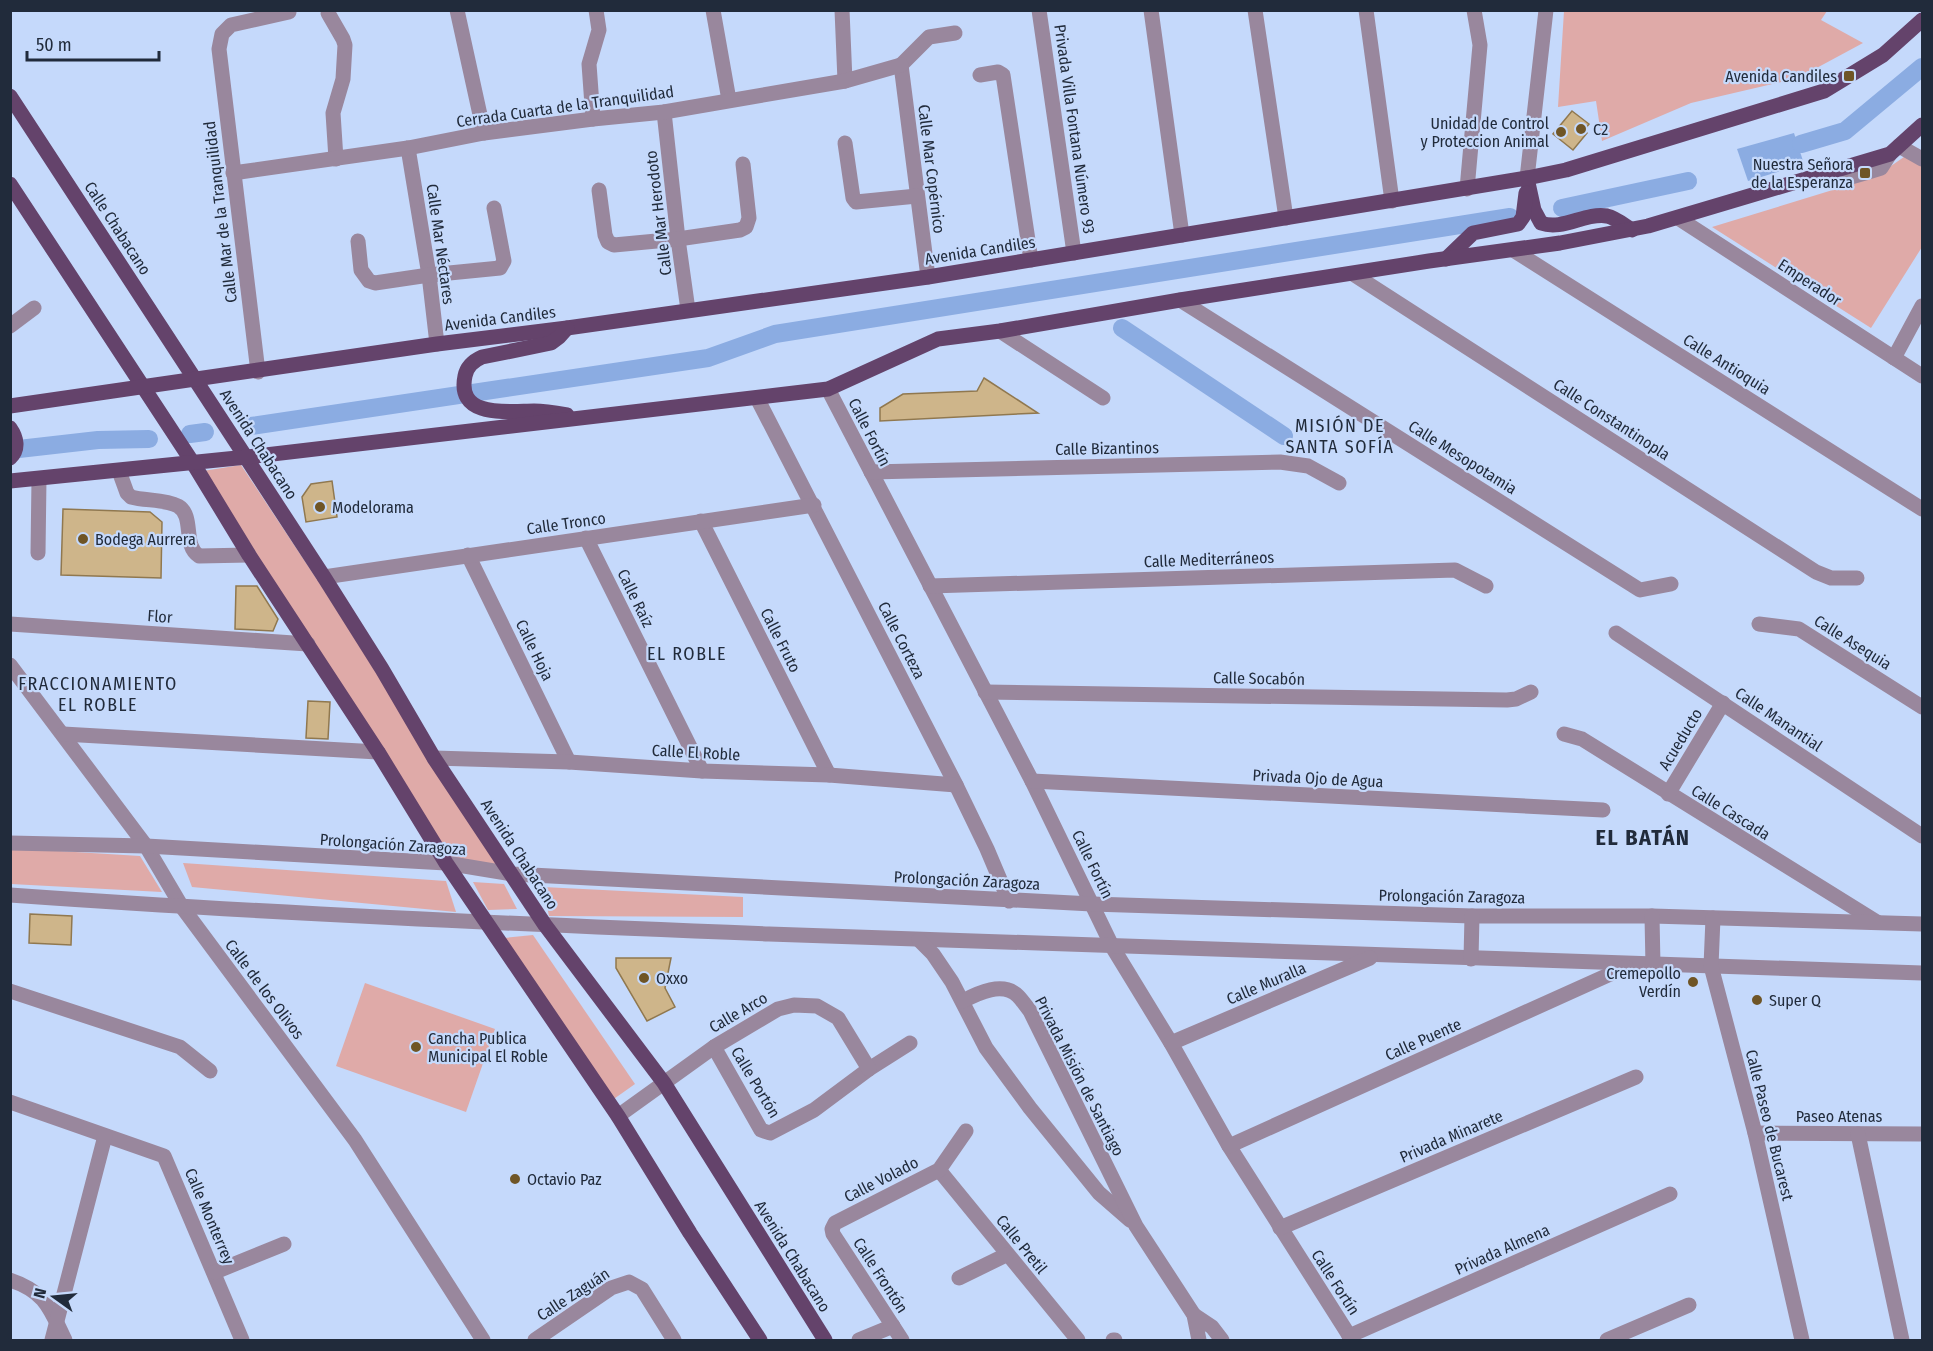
<svg xmlns="http://www.w3.org/2000/svg" width="1933" height="1351" font-family="'Fira Sans Condensed',sans-serif">
	<style>
		.green { fill: #dfaaa8 }
		.water { fill: #8bace2 }
		.lines { fill: none; stroke-linecap: round; stroke-linejoin: round }
		.canal { stroke: #8bace2; stroke-width: 18 }
		.building { fill: #ceb58a; stroke: #90784f; stroke-width: 1.5 }
		.minor { stroke: #99879d; stroke-width: 15 }
		.major { stroke: #64436b; stroke-width: 15 }
		.poi-dot { fill: #6f5526; stroke: #c5d9fb; stroke-width: 2 }
		.labels { text-anchor: middle; stroke-width: 4.5; stroke-linejoin: round; paint-order: stroke }
		.poi-label { font-size: 16px; fill: #212b3b; stroke: #c5d9fb; text-anchor: start }
		.street-label { font-size: 16px; fill: #212b3b; stroke: #c5d9fb }
		.neighbourhood-label { font-size: 18px; letter-spacing: 1.5px; fill: #212b3b; stroke: #c5d9fb }
		.district-label { font-size: 22px; font-weight: bold; letter-spacing: 1.5px; fill: #212b3b; stroke: #c5d9fb }
	</style>
	<rect width="100%" height="100%" fill="#c5d9fb"/>
	<!-- green -->
	<g class="green">
		<polygon points="1564,11 1827,11 1821,20 1863,43 1798,78 1691,103 1602,141 1596,101 1558,107"/>
		<polygon points="1917,148 1922,151 1922,247 1871,328 1712,227 1875,177"/>
		<polygon points="241,465 324,590 498,866 448,859 203,471"/>
		<polygon points="10,848 140,856 162,892 11,884"/>
		<polygon points="183,863 446,881 456,912 192,887"/>
		<polygon points="473,882 504,884 517,909 488,910"/>
		<polygon points="543,887 743,897 743,917 549,916"/>
		<polygon points="533,935 635,1084 611,1101 504,938"/>
		<polygon points="365,983 495,1029 466,1112 336,1066"/>
	</g>
	<!-- water -->
	<polygon class="water" points="1794,133 1804,164 1748,181 1737,149"/>
	<g class="lines">
		<!-- canal -->
		<g class="canal">
			<polyline points="1801,144 1845,131 1922,67"/>
			<polyline points="1562,208 1688,181"/>
			<polyline points="1122,328 1284,436"/>
			<polyline points="251,426 708,358 775,334 1510,217"/>
			<polyline points="190,434 205,432"/>
			<polyline points="10,450 98,440 149,439"/>
		</g>
	</g>
	<!-- building -->
	<g class="building">
		<polygon points="1572,111 1589,124 1584,130 1587,133 1573,150 1553,134"/>
		<polygon points="984,378 1038,413 880,421 880,408 903,394 977,391"/>
		<polygon points="332,481 337,517 306,522 302,497 311,484"/>
		<polygon points="63,509 150,512 162,522 161,578 61,575"/>
		<polygon points="236,586 257,586 278,619 273,631 235,629"/>
		<polygon points="308,701 330,702 328,739 306,738"/>
		<polygon points="30,914 72,916 71,945 29,943"/>
		<polygon points="616,958 671,958 665,988 675,1007 647,1021 616,968"/>
	</g>
	<g class="lines">
		<!-- minor -->
		<g class="minor">
			<polyline points="457,10 484,133"/>
			<polyline points="713,10 729,100"/>
			<polyline points="842,10 845,81"/>
			<polyline points="1039,10 1074,253"/>
			<polyline points="1151,10 1182,235"/>
			<polyline points="1255,10 1286,218"/>
			<polyline points="1366,10 1392,201"/>
			<polyline points="328,13 343,39 345,45 343,79 333,113 336,159"/>
			<polyline points="901,65 928,277"/>
			<polyline points="901,65 929,37 955,33"/>
			<polyline points="980,75 998,72 1003,75 1031,260"/>
			<polyline points="664,112 678,239 688,310"/>
			<polyline points="593,119 589,64 599,30 596,10"/>
			<polyline points="845,143 853,198 856,202 917,196"/>
			<polyline points="1899,146 1922,159"/>
			<polyline points="408,148 429,275 437,344"/>
			<polyline points="1834,171 1851,177 1865,173 1881,168 1890,154"/>
			<polyline points="233,173 408,148 484,133 593,119 664,112 845,81 901,65"/>
			<polyline points="1527,178 1546,10"/>
			<polyline points="1467,189 1480,45 1474,10"/>
			<polyline points="599,190 605,235 608,242 614,245 678,239 740,230 746,227 749,218 743,164"/>
			<polyline points="1678,218 1922,376"/>
			<polyline points="358,241 361,270 369,281 375,283 429,275 500,268 504,261 494,208"/>
			<polyline points="1513,250 1922,509"/>
			<polyline points="1353,274 1816,572 1831,578 1857,578"/>
			<polyline points="1180,300 1640,590 1671,584"/>
			<polyline points="10,326 34,308"/>
			<polyline points="1000,331 1103,398"/>
			<polyline points="1894,358 1922,306"/>
			<polyline points="258,372 219,49 222,34 231,25 289,12"/>
			<polyline points="828,389 1032,781 1113,948 1171,1043 1229,1146 1352,1340"/>
			<polyline points="757,398 956,785 987,849 1009,901"/>
			<path d="M119 471 127 493 131 497C145 501 165 499 178 506 195 516 182 545 199 556L249 555"/>
			<polyline points="871,472 1280,462 1308,466 1339,483"/>
			<polyline points="701,521 829,775"/>
			<polyline points="586,538 702,771"/>
			<polyline points="38,553 39,479"/>
			<polyline points="468,555 569,762"/>
			<polyline points="324,577 814,505"/>
			<polyline points="930,586 1455,570 1486,586"/>
			<polyline points="10,624 308,644"/>
			<polyline points="1759,624 1799,629 1922,707"/>
			<polyline points="1616,633 1922,836"/>
			<polyline points="10,665 146,846 182,907 355,1140 483,1340"/>
			<polyline points="985,692 1507,700 1516,699 1531,692"/>
			<polyline points="63,734 378,752"/>
			<polyline points="1564,734 1582,739 1877,922"/>
			<polyline points="434,758 569,762 702,771 829,775 956,785"/>
			<polyline points="1032,781 1603,810"/>
			<polyline points="1668,794 1723,703"/>
			<polyline points="10,843 146,846 446,863 512,874 1092,904 1472,916 1652,916 1922,924"/>
			<path d="M10 895C263 913 516 924 769 934 1154 949 1538 961 1922 973"/>
			<polyline points="1652,916 1653,966"/>
			<polyline points="1713,918 1711,966 1755,1133 1802,1340"/>
			<polyline points="919,940 933,954 952,982 986,1048 1030,1108 1099,1193 1130,1220"/>
			<polyline points="1471,959 1472,916"/>
			<polyline points="10,991 180,1047 210,1071"/>
			<path d="M963 1001C978 993 1003 981 1018 996 1022 1000 1026 1006 1030 1011L1136 1226 1194 1315 1199 1340"/>
			<polyline points="1171,1043 1370,958"/>
			<polyline points="714,1047 761,1130 770,1133 814,1110 869,1069 910,1043"/>
			<polyline points="10,1102 164,1156 242,1340"/>
			<polyline points="618,1116 714,1047 778,1009 794,1005 817,1006 838,1018 869,1069"/>
			<polyline points="1755,1133 1922,1134"/>
			<polyline points="1858,1134 1902,1340"/>
			<polyline points="1229,1146 1626,967"/>
			<polyline points="939,1170 1078,1340"/>
			<polyline points="1280,1228 1636,1077"/>
			<polyline points="215,1272 284,1244"/>
			<polyline points="959,1278 1006,1255"/>
			<path d="M10 1280C46 1292 50 1309 65 1340"/>
			<polyline points="1194,1315 1212,1327 1222,1340"/>
			<polyline points="1349,1336 1670,1194"/>
			<polyline points="52,1340 105,1136"/>
			<polyline points="535,1340 611,1288 629,1282 642,1289 674,1340"/>
			<polyline points="859,1340 893,1326"/>
			<polyline points="902,1340 833,1234 832,1229 835,1223 939,1170 966,1131"/>
			<polyline points="1113,1340 1115,1340"/>
			<polyline points="1607,1340 1689,1305"/>
		</g>
		<!-- major -->
		<g class="major">
			<polyline points="10,96 324,577 382,669 434,758 545,925 664,1083 825,1340"/>
			<path d="M1527 178 1534 210 1541 223C1563 231 1585 212 1607 216 1616 218 1624 225 1632 230"/>
			<polyline points="10,184 193,463 249,555 378,752 446,863 618,1116 690,1233 760,1340"/>
			<polyline points="1446,259 1473,233 1518,224 1523,217 1526,193"/>
			<polyline points="10,406 437,344 567,328 928,277 1527,178 1566,170 1824,91 1883,55 1922,20"/>
			<path d="M567 415C556 413 545 411 534 411 510 411 456 419 465 376 467 366 473 361 482 357L551 343 559 337 567 328"/>
			<path d="M10 428C17 438 19 449 10 458"/>
			<polyline points="10,481 247,457 828,389 938,339 1000,331 1180,300 1429,261 1560,243 1648,226 1890,154 1922,125"/>
		</g>
	</g>
	<!-- markers -->
	<g class="poi-dot">
		<rect x="1843" y="70" width="12" height="12" rx="3"/>
		<circle cx="1581" cy="129" r="6"/>
		<circle cx="1561" cy="132" r="6"/>
		<rect x="1859" y="167" width="12" height="12" rx="3"/>
		<circle cx="320" cy="507" r="6"/>
		<circle cx="83" cy="539" r="6"/>
		<circle cx="644" cy="978" r="6"/>
		<circle cx="1693" cy="982" r="6"/>
		<circle cx="1757" cy="1000" r="6"/>
		<circle cx="416" cy="1047" r="6"/>
		<circle cx="515" cy="1179" r="6"/>
	</g>
	<g class="labels">
		<!-- poi labels -->
		<g class="poi-label">
			<text x="1837" y="82" text-anchor="end">Avenida Candiles</text>
			<text x="1549" y="129" text-anchor="end">Unidad de Control<tspan x="1549" dy="18">y Proteccion Animal</tspan></text>
			<text x="1593" y="135">C2</text>
			<text x="1853" y="170" text-anchor="end">Nuestra Señora<tspan x="1853" dy="18">de la Esperanza</tspan></text>
			<text x="332" y="513">Modelorama</text>
			<text x="95" y="545">Bodega Aurrera</text>
			<text x="1681" y="979" text-anchor="end">Cremepollo<tspan x="1681" dy="18">Verdín</tspan></text>
			<text x="656" y="984">Oxxo</text>
			<text x="1769" y="1006">Super Q</text>
			<text x="428" y="1044">Cancha Publica<tspan x="428" dy="18">Municipal El Roble</tspan></text>
			<text x="527" y="1185">Octavio Paz</text>
		</g>
		<!-- street labels -->
		<g class="street-label">
			<text transform="translate(565 106) rotate(-8)" y="6">Cerrada Cuarta de la Tranquilidad</text>
			<text transform="translate(1075 129) rotate(82)" y="6">Privada Villa Fontana Número 93</text>
			<text transform="translate(932 169) rotate(83)" y="6">Calle Mar Copérnico</text>
			<text transform="translate(220 212) rotate(-97)" y="6">Calle Mar de la Tranquilidad</text>
			<text transform="translate(658 213) rotate(-97)" y="6">Calle Mar Herodoto</text>
			<text transform="translate(118 228) rotate(57)" y="6">Calle Chabacano</text>
			<text transform="translate(441 244) rotate(82)" y="6">Calle Mar Néctares</text>
			<text transform="translate(980 250) rotate(-9)" y="6">Avenida Candiles</text>
			<text transform="translate(1810 282) rotate(33)" y="6">Emperador</text>
			<text transform="translate(500 318) rotate(-7)" y="6">Avenida Candiles</text>
			<text transform="translate(1727 364) rotate(32)" y="6">Calle Antioquia</text>
			<text transform="translate(1612 419) rotate(33)" y="6">Calle Constantinopla</text>
			<text transform="translate(870 432) rotate(63)" y="6">Calle Fortín</text>
			<text transform="translate(259 444) rotate(57)" y="6">Avenida Chabacano</text>
			<text transform="translate(1107 448) rotate(-1)" y="6">Calle Bizantinos</text>
			<text transform="translate(1463 457) rotate(32)" y="6">Calle Mesopotamia</text>
			<text transform="translate(566 523) rotate(-8)" y="6">Calle Tronco</text>
			<text transform="translate(1209 559) rotate(-2)" y="6">Calle Mediterráneos</text>
			<text transform="translate(636 598) rotate(64)" y="6">Calle Raíz</text>
			<text transform="translate(160 616) rotate(4)" y="6">Flor</text>
			<text transform="translate(781 640) rotate(63)" y="6">Calle Fruto</text>
			<text transform="translate(902 640) rotate(63)" y="6">Calle Corteza</text>
			<text transform="translate(1853 642) rotate(32)" y="6">Calle Asequia</text>
			<text transform="translate(535 650) rotate(64)" y="6">Calle Hoja</text>
			<text transform="translate(1259 678) rotate(1)" y="6">Calle Socabón</text>
			<text transform="translate(1779 719) rotate(34)" y="6">Calle Manantial</text>
			<text transform="translate(1680 739) rotate(-59)" y="6">Acueducto</text>
			<text transform="translate(696 752) rotate(3)" y="6">Calle El Roble</text>
			<text transform="translate(1318 778) rotate(3)" y="6">Privada Ojo de Agua</text>
			<text transform="translate(1731 812) rotate(32)" y="6">Calle Cascada</text>
			<text transform="translate(393 844) rotate(4)" y="6">Prolongación Zaragoza</text>
			<text transform="translate(520 854) rotate(57)" y="6">Avenida Chabacano</text>
			<text transform="translate(1093 864) rotate(64)" y="6">Calle Fortín</text>
			<text transform="translate(967 880) rotate(3)" y="6">Prolongación Zaragoza</text>
			<text transform="translate(1452 896) rotate(1)" y="6">Prolongación Zaragoza</text>
			<text transform="translate(1266 983) rotate(-23)" y="6">Calle Muralla</text>
			<text transform="translate(265 989) rotate(53)" y="6">Calle de los Olivos</text>
			<text transform="translate(738 1012) rotate(-30)" y="6">Calle Arco</text>
			<text transform="translate(1423 1039) rotate(-24)" y="6">Calle Puente</text>
			<text transform="translate(1080 1076) rotate(63)" y="6">Privada Misión de Santiago</text>
			<text transform="translate(756 1082) rotate(59)" y="6">Calle Portón</text>
			<text x="1839" y="1122">Paseo Atenas</text>
			<text transform="translate(1770 1125) rotate(76)" y="6">Calle Paseo de Bucarest</text>
			<text transform="translate(1451 1136) rotate(-23)" y="6">Privada Minarete</text>
			<text transform="translate(881 1179) rotate(-27)" y="6">Calle Volado</text>
			<text transform="translate(210 1216) rotate(67)" y="6">Calle Monterrey</text>
			<text transform="translate(1022 1244) rotate(51)" y="6">Calle Pretil</text>
			<text transform="translate(1502 1249) rotate(-24)" y="6">Privada Almena</text>
			<text transform="translate(793 1256) rotate(58)" y="6">Avenida Chabacano</text>
			<text transform="translate(881 1275) rotate(57)" y="6">Calle Frontón</text>
			<text transform="translate(1336 1282) rotate(57)" y="6">Calle Fortín</text>
			<text transform="translate(573 1294) rotate(-33)" y="6">Calle Zaguán</text>
		</g>
		<!-- neighbourhood labels -->
		<g class="neighbourhood-label">
			<text x="1340" y="432">MISIÓN DE<tspan x="1340" dy="21">SANTA SOFÍA</tspan></text>
			<text x="687" y="660">EL ROBLE</text>
			<text x="98" y="690">FRACCIONAMIENTO<tspan x="98" dy="21">EL ROBLE</tspan></text>
		</g>
		<!-- district labels -->
		<g class="district-label">
			<text x="1643" y="845">EL BATÁN</text>
		</g>
	</g>
	<!-- border -->
	<rect width="1933" height="1351" fill="none" stroke="#212b3b" stroke-width="24"/>
	<!-- north arrow -->
	<g transform="translate(54 1297) rotate(285)" stroke="#c5d9fb" stroke-width="4.5" paint-order="stroke">
	<path d="M0-4.5L10 22L0 15L-10 22Z" fill="#212b3b"/>
	<text y="-9" font-size="16" font-weight="bold" text-anchor="middle" fill="#212b3b">N</text>
	</g>
	<!-- scale -->
	<path d="M27 51v9h132v-9" fill="none" stroke="#212b3b" stroke-width="3"/>
	<text x="36" y="51" font-size="18" fill="#212b3b" stroke="#c5d9fb" stroke-width="4.5" paint-order="stroke">50 m</text>
</svg>
